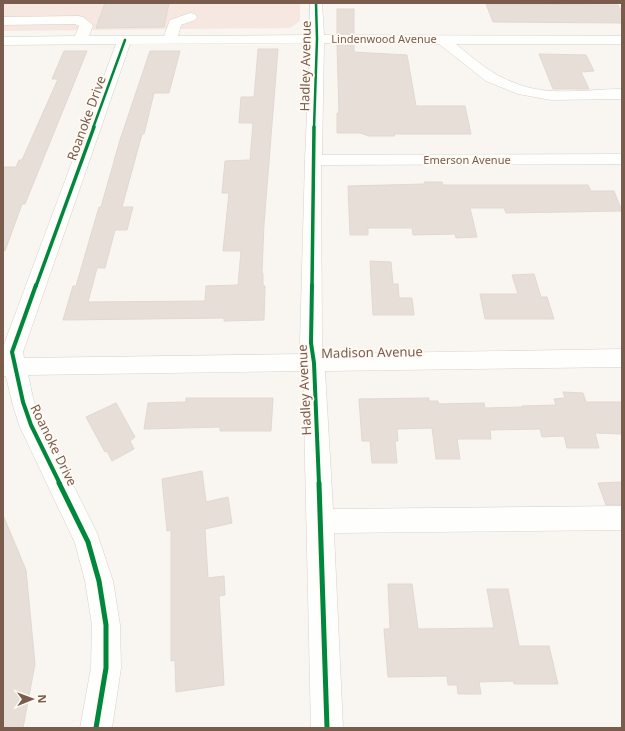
<svg xmlns="http://www.w3.org/2000/svg" width="625" height="731" font-family="'Noto Sans',sans-serif">
	<style>
		.commercial { fill: #f6e8e1 }
		.building { fill: #e6ded7; stroke: #e2d8d2 }
		.lines { fill: none; stroke-linecap: round; stroke-linejoin: round }
		.minor-casing { stroke: #d7d1cb; stroke-width: 1 }
		.minor { fill: #fefefd; fill-rule: evenodd }
		.cycleway-far3-casing { stroke: #fffaf3; stroke-width: 4 }
		.cycleway-far2-casing { stroke: #fffaf3; stroke-width: 5.5 }
		.cycleway-far1-casing { stroke: #fffaf3; stroke-width: 6 }
		.cycleway-casing { stroke: #fffaf3; stroke-width: 8 }
		.cycleway-far3 { stroke: #00873e; stroke-width: 2.5 }
		.cycleway-far2 { stroke: #00873e; stroke-width: 3.5 }
		.cycleway-far1 { stroke: #00873e; stroke-width: 4 }
		.cycleway { stroke: #00873e; stroke-width: 5 }
		.labels { text-anchor: middle; stroke-width: 3.5; stroke-linejoin: round; paint-order: stroke }
		.far-street-label { font-size: 11px; fill: #7a5c4d; stroke: #fffaf3 }
		.street-label { font-size: 13px; fill: #7a5c4d; stroke: #fffaf3 }
	</style>
	<rect width="100%" height="100%" fill="#f9f5f0"/>
	<!-- commercial -->
	<polygon class="commercial" points="3,3 300,3 300,21 290,28 3,31"/>
	<!-- building -->
	<g class="building">
		<polygon points="105,3 169,3 164,27 96,28"/>
		<polygon points="486,4 618,5 622,12 622,23 494,22 493,22"/>
		<rect x="337" y="9" width="17" height="25"/>
		<polygon points="337,45 354,45 354,52 407,55 416,106 465,106 471,134 394,134 395,136 369,136 360,133 337,133 337,113 339,113"/>
		<polygon points="258,49 278,49 264,224 262,273 263,273 263,286 265,286 264,320 224,321 224,318 63,320 73,286 76,286 99,207 101,207 120,140 150,51 180,51 169,93 154,93 144,134 142,134 122,207 133,207 127,230 115,230 105,268 97,268 88,302 205,301 206,286 238,285 241,251 223,251 229,193 222,193 225,161 250,160 253,123 239,123 241,97 254,97"/>
		<polygon points="64,51 87,51 25,204 22,204 5,251 3,250 3,167 16,167 19,160 22,160 58,79 52,79"/>
		<polygon points="539,54 586,55 594,71 581,72 589,89 553,89"/>
		<polygon points="424,182 442,182 443,185 588,185 591,191 614,191 622,211 506,213 504,208 470,208 477,237 456,238 455,234 413,235 412,228 368,228 368,235 350,235 348,186 425,184"/>
		<polygon points="370,261 391,262 393,284 398,284 399,298 412,298 414,315 373,315"/>
		<polygon points="534,274 541,297 547,297 554,319 485,319 480,294 518,294 512,275"/>
		<polygon points="563,392 583,393 586,402 622,402 622,434 595,433 599,448 567,448 564,436 542,437 540,429 490,430 491,439 457,439 460,459 436,459 432,428 397,429 398,441 395,441 397,463 372,463 370,441 362,441 359,399 429,398 429,401 438,401 439,404 484,403 485,408 522,407 522,406 556,405 554,399 565,398"/>
		<polygon points="186,398 273,398 271,431 220,431 220,427 144,429 148,403 186,402"/>
		<polygon points="116,403 135,437 130,441 134,449 112,461 107,451 105,452 86,417"/>
		<polygon points="202,471 206,502 228,497 232,523 205,529 208,578 224,576 225,595 219,596 224,685 176,692 175,660 171,661 171,530 167,531 162,479"/>
		<polygon points="622,482 622,505 606,505 598,483"/>
		<polygon points="3,515 26,570 35,664 23,728 3,728"/>
		<polygon points="388,584 412,584 418,629 494,628 487,589 508,589 519,646 549,646 558,684 514,684 513,681 479,682 481,694 458,694 457,685 448,685 447,676 388,677 384,629 390,629"/>
	</g>
	<g class="lines">
		<defs>
			<path id="minor" d="M310 3H322L324 35 622 36V44H456C474 59 492 75 515 83 548 97 587 89 622 89V99L551 100 518 94 486 81 439 44 324 43 322 155 622 154V164L321 165 322 343 323 354 622 349V367L325 371 333 509 622 506V530L334 533 343 728H311L303 371 28 375 34 402 43 424 97 533 113 581 120 625 121 668 112 728H80L91 668 92 625 85 581 75 543 19 425 12 402 6 376H3V347L116 44 3 45V37L75 36 79 26 75 24 3 25V17L78 16 83 17 93 25 89 36H164L170 20 190 13 195 14 197 17 195 20 181 25 178 36 310 35ZM310 43 305 160 300 343 302 354 24 358 23 352 130 44Z"/>
		</defs>
		<!-- minor casing -->
		<use href="#minor" class="minor-casing"/>
		<!-- minor -->
		<use href="#minor" class="minor"/>
		<defs>
			<g id="cycleway-far3">
				<polyline points="93,128 125,40"/>
				<polyline points="314,128 317,39 316,3"/>
			</g>
			<g id="cycleway-far2">
				<polyline points="36,286 94,127"/>
				<polyline points="312,286 314,127"/>
			</g>
			<g id="cycleway-far1">
				<polyline points="36,285 12,352 23,402 31,425 60,484"/>
				<polyline points="312,285 311,343 314,363 319,484"/>
			</g>
			<g id="cycleway">
				<polyline points="59,483 88,542 99,581 106,625 106,668 96,728"/>
				<polyline points="319,483 327,728"/>
			</g>
		</defs>
		<!-- cycleway-far3 casing -->
		<use href="#cycleway-far3" class="cycleway-far3-casing"/>
		<!-- cycleway-far2 casing -->
		<use href="#cycleway-far2" class="cycleway-far2-casing"/>
		<!-- cycleway-far1 casing -->
		<use href="#cycleway-far1" class="cycleway-far1-casing"/>
		<!-- cycleway casing -->
		<use href="#cycleway" class="cycleway-casing"/>
		<!-- cycleway-far3 -->
		<use href="#cycleway-far3" class="cycleway-far3"/>
		<!-- cycleway-far2 -->
		<use href="#cycleway-far2" class="cycleway-far2"/>
		<!-- cycleway-far1 -->
		<use href="#cycleway-far1" class="cycleway-far1"/>
		<!-- cycleway -->
		<use href="#cycleway" class="cycleway"/>
	</g>
	<g class="labels">
		<!-- far-street labels -->
		<g class="far-street-label">
			<text x="384" y="43">Lindenwood Avenue</text>
			<text x="467" y="164">Emerson Avenue</text>
		</g>
		<!-- street labels -->
		<g class="street-label">
			<text transform="translate(305 66) rotate(-89)" y="5">Hadley Avenue</text>
			<text transform="translate(86 118) rotate(-70)" y="5">Roanoke Drive</text>
			<text transform="translate(372 352) rotate(-1)" y="5">Madison Avenue</text>
			<text transform="translate(304 390) rotate(-93)" y="5">Hadley Avenue</text>
			<text transform="translate(54 445) rotate(64)" y="5">Roanoke Drive</text>
		</g>
	</g>
	<!-- border -->
	<rect width="625" height="731" fill="none" stroke="#7a5c4d" stroke-width="8"/>
	<!-- north arrow -->
	<g transform="translate(32 699) rotate(89)" stroke="#fffaf3" stroke-width="3" paint-order="stroke">
	<path d="M0-3L7 15L0 10L-7 15Z" fill="#7a5c4d"/>
	<text y="-6" font-size="11" font-weight="bold" text-anchor="middle" fill="#7a5c4d">N</text>
	</g>
</svg>
